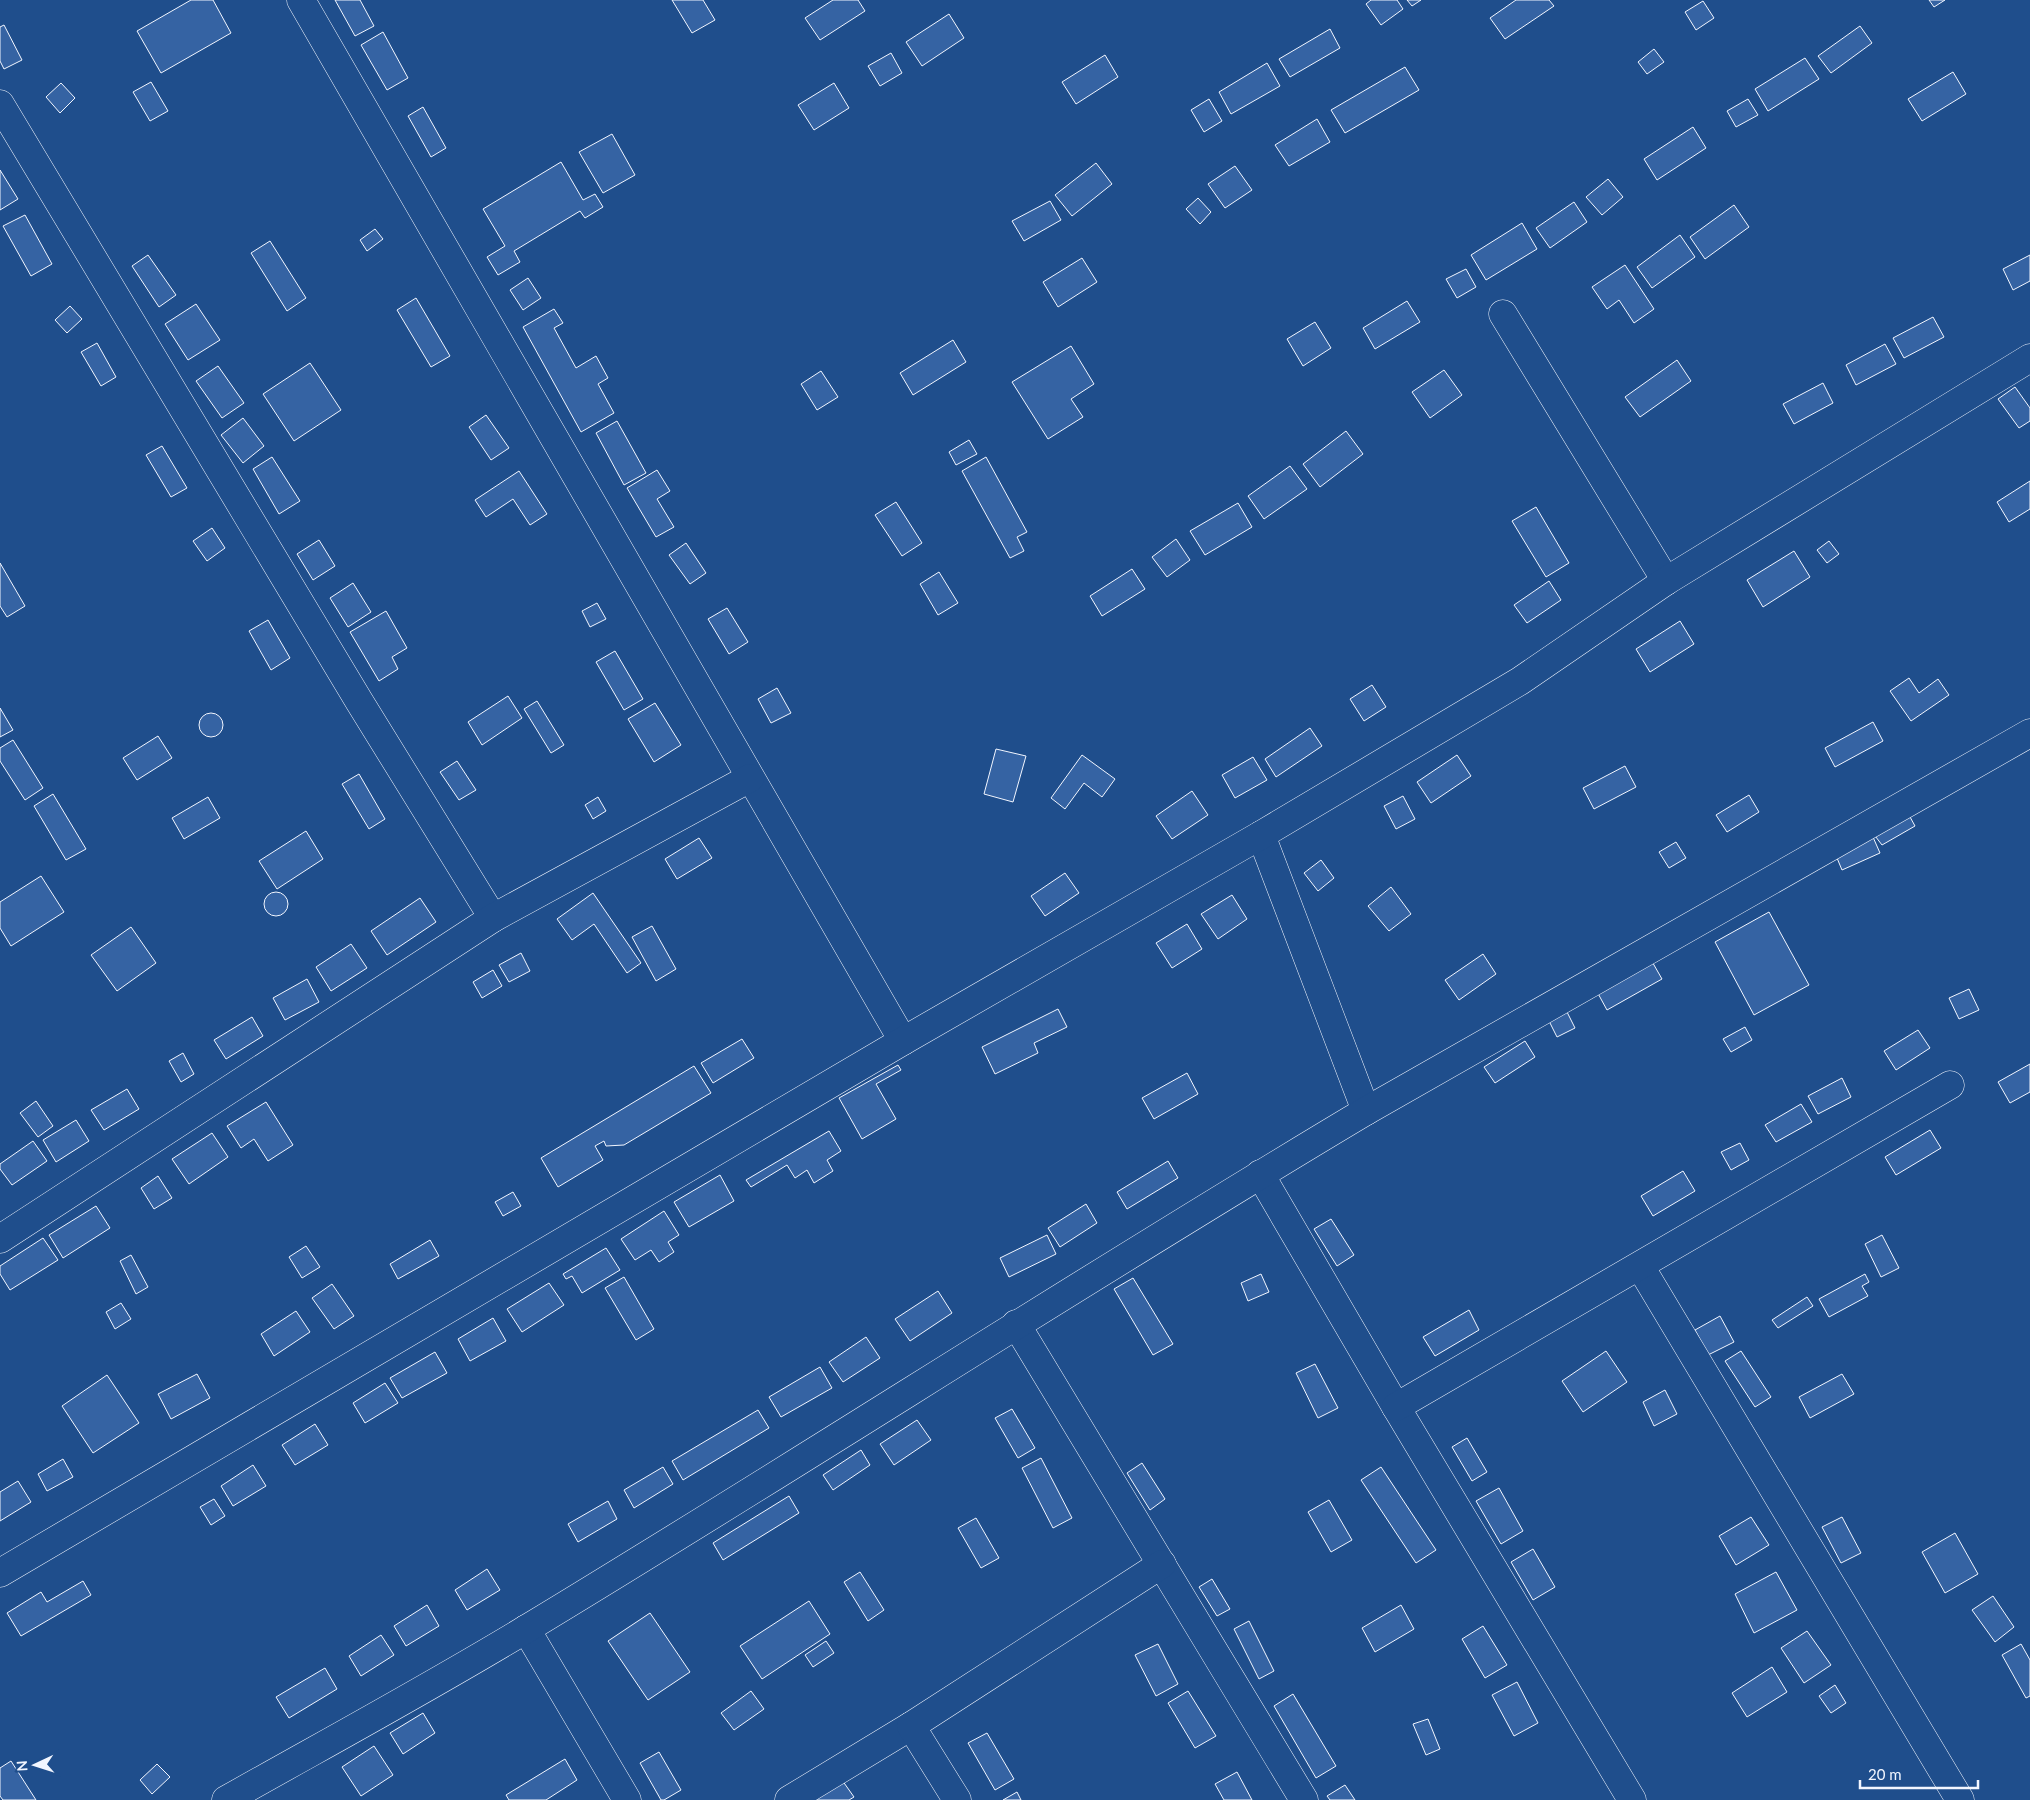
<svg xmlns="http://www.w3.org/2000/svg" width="2030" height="1800" font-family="Lato,sans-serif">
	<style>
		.building { fill: #3563a3; stroke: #f2f6ff }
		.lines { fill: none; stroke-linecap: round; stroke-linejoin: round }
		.minor-casing { stroke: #f2f6ff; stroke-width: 29 }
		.minor { stroke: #1f4e8c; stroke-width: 28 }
	</style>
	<rect width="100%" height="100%" fill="#1f4e8c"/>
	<!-- building -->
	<g class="building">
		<polygon points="191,0 213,0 231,33 161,73 137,31"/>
		<polygon points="335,0 360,0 374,26 355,36"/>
		<polygon points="672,0 703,0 715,20 692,33"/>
		<polygon points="833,0 858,0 865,11 820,40 805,18"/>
		<polygon points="1371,0 1397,0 1403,9 1381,25 1366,4"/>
		<polygon points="1407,0 1421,0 1412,6"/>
		<polygon points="1516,0 1549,0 1554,6 1505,39 1490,18"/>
		<polygon points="1929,0 1945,0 1934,7"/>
		<polygon points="1703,1 1714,18 1696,30 1685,12"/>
		<polygon points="949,14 964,38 922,66 906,42"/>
		<polygon points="4,25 22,60 4,69 0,61 0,27"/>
		<polygon points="1860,26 1872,43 1831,73 1818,56"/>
		<polygon points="1330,29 1340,48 1290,77 1279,59"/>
		<polygon points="383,32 408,78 387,90 361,45"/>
		<polygon points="1654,49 1664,62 1647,74 1638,62"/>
		<polygon points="891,53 902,73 880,86 868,66"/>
		<polygon points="1105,55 1118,77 1076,104 1062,82"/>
		<polygon points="1805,58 1819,79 1768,111 1755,89"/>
		<polygon points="1267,63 1280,86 1231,114 1219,92"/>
		<polygon points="1405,67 1419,90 1345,133 1331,110"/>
		<polygon points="1953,72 1966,94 1922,121 1908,99"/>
		<polygon points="151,82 168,111 150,121 133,92"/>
		<polygon points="61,83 75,98 60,113 46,97"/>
		<polygon points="834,83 849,108 814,130 798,105"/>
		<polygon points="1209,99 1222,121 1204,132 1191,110"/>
		<polygon points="1748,99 1758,115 1736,127 1727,111"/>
		<polygon points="423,107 446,148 431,157 408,116"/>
		<polygon points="1317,119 1330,142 1289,166 1275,145"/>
		<polygon points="1693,127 1706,148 1657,180 1644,159"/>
		<polygon points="612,134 635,175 603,193 579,152"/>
		<polygon points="561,162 583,200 595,194 603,207 585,218 580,211 514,251 520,262 498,275 487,257 505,246 483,209"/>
		<polygon points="1096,163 1112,184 1072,216 1055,195"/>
		<polygon points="1235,166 1252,190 1225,208 1208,184"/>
		<polygon points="0,170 18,199 0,210"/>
		<polygon points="1608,179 1623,197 1602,215 1586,197"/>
		<polygon points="1198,198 1211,212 1200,224 1186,209"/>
		<polygon points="1050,201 1061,220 1024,241 1012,221"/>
		<polygon points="1574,202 1587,222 1550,248 1536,228"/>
		<polygon points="1734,205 1749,227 1705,259 1690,237"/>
		<polygon points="25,215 52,264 31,276 3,226"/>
		<polygon points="1522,223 1537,249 1486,280 1471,255"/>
		<polygon points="375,229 383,239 367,251 360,240"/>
		<polygon points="1680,235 1695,257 1652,288 1637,267"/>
		<polygon points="270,241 306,298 287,311 251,253"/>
		<polygon points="148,255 176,295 159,307 132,266"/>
		<polygon points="2030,255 2030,281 2013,290 2003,269"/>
		<polygon points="1082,258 1097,282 1058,307 1043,282"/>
		<polygon points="1625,265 1654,309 1634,323 1619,300 1607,309 1592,287"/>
		<polygon points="1466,269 1476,287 1457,298 1446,279"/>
		<polygon points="528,278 541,298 523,310 510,290"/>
		<polygon points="416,298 450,356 431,367 397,310"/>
		<polygon points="1407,301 1420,322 1375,349 1363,328"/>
		<polygon points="196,304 220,340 188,360 165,324"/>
		<polygon points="70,306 82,319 67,333 55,320"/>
		<polygon points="554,309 563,323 554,328 576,368 596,356 608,378 598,384 614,413 581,432 523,327"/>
		<polygon points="1933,317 1944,337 1904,358 1893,338"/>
		<polygon points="1315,322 1331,348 1303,366 1287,339"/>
		<polygon points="953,340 966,362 913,395 900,373"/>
		<polygon points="97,343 116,377 101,386 81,352"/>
		<polygon points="1885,344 1896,364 1856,385 1846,365"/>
		<polygon points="1071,346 1094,384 1071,399 1083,417 1048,439 1012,382"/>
		<polygon points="1677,360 1691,381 1640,417 1625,397"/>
		<polygon points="310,363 341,410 294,441 263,394"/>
		<polygon points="218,366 244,403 222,418 196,381"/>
		<polygon points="1444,370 1462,395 1430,418 1412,392"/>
		<polygon points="821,371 838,397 817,410 801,384"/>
		<polygon points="1823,383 1833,403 1794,424 1783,404"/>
		<polygon points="2015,387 2030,408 2030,421 2019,428 1998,399"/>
		<polygon points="486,415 509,448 491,460 469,427"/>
		<polygon points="243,418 264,446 243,463 221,435"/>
		<polygon points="617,421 646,473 624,485 596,433"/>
		<polygon points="1346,431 1363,454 1320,487 1303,464"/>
		<polygon points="969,440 977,454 956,465 949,452"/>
		<polygon points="162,446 187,488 171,497 146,455"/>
		<polygon points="272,457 300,501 279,514 253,469"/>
		<polygon points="986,457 1027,532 1017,537 1024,551 1010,558 962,471"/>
		<polygon points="1290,466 1307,489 1264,519 1248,496"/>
		<polygon points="657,470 670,491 657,499 674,527 656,537 627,488"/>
		<polygon points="519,471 547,514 530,525 513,499 486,517 475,500"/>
		<polygon points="2030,481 2030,509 2009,522 1997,502"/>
		<polygon points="896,502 922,543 902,556 875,515"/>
		<polygon points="1238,503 1252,527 1205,555 1190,531"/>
		<polygon points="1536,507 1569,563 1546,577 1512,521"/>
		<polygon points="212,528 225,548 207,561 193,541"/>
		<polygon points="1176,539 1190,560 1167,577 1152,557"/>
		<polygon points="319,540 335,566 313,580 297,554"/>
		<polygon points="1829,541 1839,554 1827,563 1817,550"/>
		<polygon points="686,543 706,573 690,584 669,555"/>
		<polygon points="1794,551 1810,577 1763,607 1747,580"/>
		<polygon points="0,563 25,606 7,617 0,606"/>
		<polygon points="1132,569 1145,589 1102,616 1090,596"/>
		<polygon points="939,572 958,603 938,615 920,584"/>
		<polygon points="1549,581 1561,600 1527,623 1514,605"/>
		<polygon points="353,583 371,612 348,627 330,598"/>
		<polygon points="597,603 606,619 590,627 582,611"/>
		<polygon points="727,608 748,642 729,654 708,619"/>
		<polygon points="386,611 407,648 392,657 398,669 379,681 350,632"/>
		<polygon points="268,620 290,658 271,670 249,631"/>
		<polygon points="1680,621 1694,644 1650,672 1636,649"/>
		<polygon points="615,651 643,699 624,710 596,662"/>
		<polygon points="1909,678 1919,693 1938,679 1949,695 1911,721 1890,691"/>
		<polygon points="1372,685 1386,707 1364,721 1350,699"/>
		<polygon points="777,688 791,713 771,723 758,699"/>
		<polygon points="508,696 522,718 482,745 468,722"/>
		<polygon points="537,701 564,745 551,753 524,709"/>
		<polygon points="655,703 681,745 654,762 628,719"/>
		<polygon points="0,708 13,730 0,737"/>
		<circle cx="211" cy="725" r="12"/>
		<polygon points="1873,722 1883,741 1835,767 1825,748"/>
		<polygon points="1310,728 1322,746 1276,777 1265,759"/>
		<polygon points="158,736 172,758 137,780 123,758"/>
		<polygon points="13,740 43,788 25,800 0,761 0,748"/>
		<polygon points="996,749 1026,756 1013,802 984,794"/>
		<polygon points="1082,755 1115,779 1102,797 1084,783 1065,809 1051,798"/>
		<polygon points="1457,755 1471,776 1431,803 1417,782"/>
		<polygon points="1253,757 1267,780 1235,798 1222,775"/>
		<polygon points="457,761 476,790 459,800 440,772"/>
		<polygon points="1625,766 1636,787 1594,809 1583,788"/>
		<polygon points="359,774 385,819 369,829 342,784"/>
		<polygon points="1192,791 1208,815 1172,839 1156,816"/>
		<polygon points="53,794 86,849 66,860 34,806"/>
		<polygon points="1749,795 1759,812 1727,832 1716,815"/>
		<polygon points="1403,796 1415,819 1396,829 1384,806"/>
		<polygon points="208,797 220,818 184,839 172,818"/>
		<polygon points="598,797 606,811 593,819 585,805"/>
		<polygon points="1904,806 1915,826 1882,845 1869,828"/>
		<polygon points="1869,828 1880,853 1842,870 1832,846"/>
		<polygon points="306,831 323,859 277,889 259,861"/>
		<polygon points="699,838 712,858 677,879 665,859"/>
		<polygon points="1676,842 1686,858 1669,868 1659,852"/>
		<polygon points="1321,860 1334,878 1318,891 1304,873"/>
		<polygon points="1065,873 1079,893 1045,916 1031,896"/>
		<polygon points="41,876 64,912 11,946 0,928 0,902"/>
		<polygon points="1391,887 1411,914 1389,931 1368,906"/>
		<circle cx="276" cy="904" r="12"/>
		<polygon points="593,893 641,963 627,973 594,924 572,940 557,919"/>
		<polygon points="1232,895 1247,919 1218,939 1201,914"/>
		<polygon points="420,898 436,922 387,955 371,931"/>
		<polygon points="1769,912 1809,985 1754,1015 1715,942"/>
		<polygon points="1187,924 1202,949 1172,968 1156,943"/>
		<polygon points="652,926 676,969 656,981 632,937"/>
		<polygon points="131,927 156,963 117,991 91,955"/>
		<polygon points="351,944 367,968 331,991 316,967"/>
		<polygon points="521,953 530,971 509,982 499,965"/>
		<polygon points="1483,954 1496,974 1459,1000 1445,980"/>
		<polygon points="1650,958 1662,979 1607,1010 1595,988"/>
		<polygon points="493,970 502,986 482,998 473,982"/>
		<polygon points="307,979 319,1002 285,1020 273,998"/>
		<polygon points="1969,989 1979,1010 1959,1019 1949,998"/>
		<polygon points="1058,1009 1067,1027 1034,1043 1038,1053 995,1074 982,1047"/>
		<polygon points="1566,1010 1575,1028 1557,1037 1548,1019"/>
		<polygon points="252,1017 263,1036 226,1059 214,1040"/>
		<polygon points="1745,1027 1752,1040 1731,1052 1723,1039"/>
		<polygon points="1918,1030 1930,1048 1896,1070 1884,1051"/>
		<polygon points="742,1039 754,1058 713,1083 701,1063"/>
		<polygon points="1525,1041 1535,1057 1495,1083 1484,1067"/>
		<polygon points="183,1053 194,1074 181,1082 169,1061"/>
		<polygon points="2030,1064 2030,1092 2010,1103 1998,1082"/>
		<polygon points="898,1065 901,1070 876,1084 896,1119 862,1139 839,1098"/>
		<polygon points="694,1066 711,1093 624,1145 606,1146 604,1141 595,1146 603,1160 558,1187 541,1158"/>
		<polygon points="1187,1073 1198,1094 1154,1119 1142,1098"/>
		<polygon points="1842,1078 1851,1097 1818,1114 1808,1096"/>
		<polygon points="127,1089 139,1109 104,1130 91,1110"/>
		<polygon points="36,1101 53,1126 38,1137 20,1113"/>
		<polygon points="266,1102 293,1145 268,1161 254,1139 241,1148 227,1126"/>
		<polygon points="1801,1104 1812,1122 1776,1142 1765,1125"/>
		<polygon points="76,1120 89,1141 56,1162 43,1140"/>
		<polygon points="1930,1130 1941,1148 1896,1175 1885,1157"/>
		<polygon points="829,1131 841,1151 827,1160 833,1171 814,1183 807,1170 795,1178 787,1165 751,1187 746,1180"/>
		<polygon points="212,1133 228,1157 189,1184 172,1159"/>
		<polygon points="33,1141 47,1161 12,1185 0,1169 0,1164"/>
		<polygon points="1740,1143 1749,1160 1731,1170 1721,1152"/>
		<polygon points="1168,1161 1178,1178 1127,1209 1117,1192"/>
		<polygon points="1683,1171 1695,1191 1653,1216 1641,1196"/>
		<polygon points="720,1175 734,1201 689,1227 674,1202"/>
		<polygon points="158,1176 172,1198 154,1209 141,1188"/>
		<polygon points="513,1192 521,1206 503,1216 495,1202"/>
		<polygon points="1086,1204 1097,1223 1060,1247 1048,1228"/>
		<polygon points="96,1206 110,1228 63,1258 49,1235"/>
		<polygon points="664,1211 679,1235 668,1242 674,1252 659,1262 651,1250 635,1260 621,1239"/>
		<polygon points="1331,1219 1354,1255 1337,1266 1314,1229"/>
		<polygon points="1047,1235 1056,1254 1009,1277 1000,1258"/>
		<polygon points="1882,1235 1899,1268 1881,1277 1865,1244"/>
		<polygon points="43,1238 58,1260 10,1290 0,1274 0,1266"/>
		<polygon points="430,1240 439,1256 398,1279 390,1264"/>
		<polygon points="306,1246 320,1267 302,1278 289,1257"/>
		<polygon points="606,1248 620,1270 582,1293 572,1276 566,1279 563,1274"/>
		<polygon points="131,1255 148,1287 136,1294 120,1261"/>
		<polygon points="1261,1274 1269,1292 1248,1301 1241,1283"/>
		<polygon points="1865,1274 1869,1282 1862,1286 1868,1296 1829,1317 1819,1299"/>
		<polygon points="624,1277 654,1329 636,1340 605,1288"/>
		<polygon points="1133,1278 1173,1344 1153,1355 1114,1289"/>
		<polygon points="549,1283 564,1305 522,1332 507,1309"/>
		<polygon points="332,1284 354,1316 334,1329 312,1298"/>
		<polygon points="938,1291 952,1313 910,1341 895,1319"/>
		<polygon points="1807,1297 1813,1306 1778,1328 1772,1320"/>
		<polygon points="121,1303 131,1319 115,1329 106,1312"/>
		<polygon points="1469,1310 1479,1330 1435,1356 1423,1337"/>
		<polygon points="296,1311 310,1332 274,1356 261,1334"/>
		<polygon points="1720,1316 1734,1342 1708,1355 1695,1330"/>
		<polygon points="493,1318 506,1341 470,1361 458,1339"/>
		<polygon points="866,1337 880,1358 843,1382 829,1362"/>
		<polygon points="1606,1351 1627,1382 1583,1412 1562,1381"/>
		<polygon points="1741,1351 1771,1397 1755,1407 1725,1361"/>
		<polygon points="435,1352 447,1373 402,1398 390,1378"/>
		<polygon points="1315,1364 1338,1408 1318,1418 1296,1373"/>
		<polygon points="820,1367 832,1388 781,1417 769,1397"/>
		<polygon points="197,1374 210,1398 171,1419 158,1394"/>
		<polygon points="1842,1374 1854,1394 1810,1418 1799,1397"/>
		<polygon points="107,1375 139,1423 93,1453 62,1406"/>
		<polygon points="385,1383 398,1403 365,1423 353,1403"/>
		<polygon points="1665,1390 1677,1414 1654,1426 1643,1402"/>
		<polygon points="1012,1409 1035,1448 1018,1458 995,1418"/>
		<polygon points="758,1410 769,1428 683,1480 672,1461"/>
		<polygon points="917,1420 931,1440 894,1465 880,1444"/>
		<polygon points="315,1424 328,1445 295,1465 282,1445"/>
		<polygon points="1467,1438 1487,1472 1472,1481 1452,1447"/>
		<polygon points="861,1450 870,1465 833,1490 823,1475"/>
		<polygon points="1041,1458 1072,1518 1053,1528 1022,1468"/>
		<polygon points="63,1459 73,1477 47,1491 38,1474"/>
		<polygon points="1142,1463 1165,1499 1150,1510 1127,1473"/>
		<polygon points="253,1465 266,1486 233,1506 221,1486"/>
		<polygon points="663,1467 673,1484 634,1508 624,1490"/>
		<polygon points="1381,1467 1436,1550 1416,1563 1361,1480"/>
		<polygon points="18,1481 31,1502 0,1521 0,1492"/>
		<polygon points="1499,1488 1523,1531 1501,1544 1476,1501"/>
		<polygon points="789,1496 799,1513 723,1560 713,1543"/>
		<polygon points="214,1499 225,1516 211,1525 200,1507"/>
		<polygon points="1329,1500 1352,1540 1331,1552 1308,1512"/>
		<polygon points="608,1501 617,1519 578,1542 568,1524"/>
		<polygon points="1751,1517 1769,1545 1736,1565 1719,1536"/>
		<polygon points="1842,1517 1861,1553 1841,1563 1822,1527"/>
		<polygon points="976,1518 999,1558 981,1568 958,1528"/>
		<polygon points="1955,1533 1978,1574 1945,1593 1922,1552"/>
		<polygon points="1533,1549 1555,1587 1533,1600 1511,1562"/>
		<polygon points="487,1569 500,1590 467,1610 455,1590"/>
		<polygon points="860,1572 884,1610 868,1621 844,1582"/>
		<polygon points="1776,1572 1797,1610 1754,1633 1735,1594"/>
		<polygon points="1212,1579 1230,1609 1217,1616 1199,1587"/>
		<polygon points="83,1581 91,1595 21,1636 7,1613 41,1592 47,1602"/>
		<polygon points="1993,1596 2014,1627 1995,1642 1972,1610"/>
		<polygon points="809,1601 830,1634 762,1679 740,1646"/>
		<polygon points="427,1605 439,1626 406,1646 394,1626"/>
		<polygon points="1401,1605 1414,1629 1375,1652 1362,1628"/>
		<polygon points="650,1613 690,1672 648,1700 608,1641"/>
		<polygon points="1249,1621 1274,1671 1259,1679 1234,1629"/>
		<polygon points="1483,1626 1507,1665 1485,1678 1462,1639"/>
		<polygon points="1807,1631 1831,1665 1804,1683 1781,1648"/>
		<polygon points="381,1635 394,1655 361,1676 349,1656"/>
		<polygon points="826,1641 834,1653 813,1667 805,1655"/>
		<polygon points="1158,1644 1178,1684 1156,1696 1135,1655"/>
		<polygon points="2021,1644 2030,1660 2030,1696 2026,1698 2002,1655"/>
		<polygon points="1772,1667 1787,1692 1747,1717 1732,1693"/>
		<polygon points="325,1668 337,1689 289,1718 276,1697"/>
		<polygon points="1517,1682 1538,1723 1514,1736 1492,1695"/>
		<polygon points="1835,1685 1846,1703 1831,1713 1819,1696"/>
		<polygon points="751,1691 764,1709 734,1730 721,1713"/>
		<polygon points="1188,1691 1216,1736 1195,1748 1168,1703"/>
		<polygon points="1293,1694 1336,1766 1316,1778 1274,1706"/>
		<polygon points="423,1713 435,1733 403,1754 390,1733"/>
		<polygon points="1428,1719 1440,1749 1426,1755 1413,1724"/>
		<polygon points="987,1733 1014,1779 995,1790 968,1743"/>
		<polygon points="374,1746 393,1775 361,1796 342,1767"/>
		<polygon points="659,1752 681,1790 664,1800 661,1800 640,1763"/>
		<polygon points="565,1759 577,1780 546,1800 509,1800 506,1795"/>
		<polygon points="11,1761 36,1800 3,1800 0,1796 0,1768"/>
		<polygon points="157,1764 170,1777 152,1794 140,1780"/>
		<polygon points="1237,1772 1252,1800 1224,1800 1215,1784"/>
		<polygon points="842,1780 854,1797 849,1800 814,1800"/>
		<polygon points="1345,1785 1355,1800 1330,1800 1327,1796"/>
		<polygon points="1017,1792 1021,1800 1003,1800"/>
	</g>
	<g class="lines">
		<defs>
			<g id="minor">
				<polyline points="301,0 903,1041"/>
				<polyline points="0,104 359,701 493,918"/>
				<polyline points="1503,314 1666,581"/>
				<polyline points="1261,835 1366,1111"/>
				<polyline points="1260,1174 1396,1407 1632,1800"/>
				<polyline points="0,1239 493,918 750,778"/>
				<polyline points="1640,1266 1960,1800"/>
				<polyline points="1016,1324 1304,1800"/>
				<polyline points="1396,1407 1950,1085"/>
				<polyline points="0,1573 903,1041 1261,835 1520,681 1666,581 2030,358"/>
				<polyline points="526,1629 627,1800"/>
				<path d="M226 1800C327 1743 429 1688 528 1628 809 1458 1084 1279 1366 1111L2030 733"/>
				<polyline points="789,1800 911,1726"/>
				<polyline points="957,1800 911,1726 1162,1564"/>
			</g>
		</defs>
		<!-- minor casing -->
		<use href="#minor" class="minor-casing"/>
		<!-- minor -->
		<use href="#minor" class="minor"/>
	</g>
	<!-- north arrow -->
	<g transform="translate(35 1765) rotate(266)" stroke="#1f4e8c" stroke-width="4" paint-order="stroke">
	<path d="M0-4L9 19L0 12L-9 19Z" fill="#f2f6ff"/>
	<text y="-8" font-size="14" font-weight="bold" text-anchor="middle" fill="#f2f6ff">N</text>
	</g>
	<!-- scale -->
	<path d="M1860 1780v8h118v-8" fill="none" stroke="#f2f6ff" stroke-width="2.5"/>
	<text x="1868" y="1780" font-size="15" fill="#f2f6ff" stroke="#1f4e8c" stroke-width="4" paint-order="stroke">20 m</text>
</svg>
